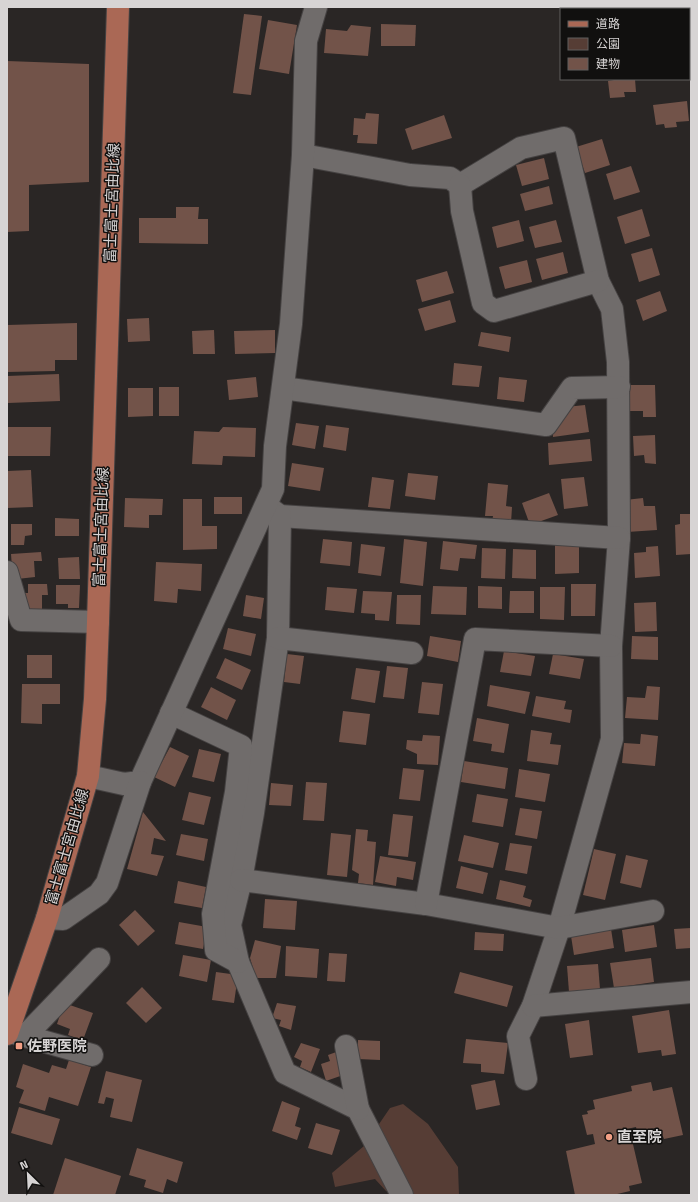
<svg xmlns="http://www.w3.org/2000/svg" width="698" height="1202" font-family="'Titillium Web','Noto Sans JP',sans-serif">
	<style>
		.green { fill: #563d35 }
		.building { fill: #725349 }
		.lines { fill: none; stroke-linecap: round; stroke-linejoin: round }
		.minor-casing { stroke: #454242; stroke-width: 24 }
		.major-casing { stroke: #454242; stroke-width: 24 }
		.minor { stroke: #706c6b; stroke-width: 22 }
		.major { stroke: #aa6855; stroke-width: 22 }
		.poi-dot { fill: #f39f85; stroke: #11100f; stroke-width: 1.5 }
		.labels { text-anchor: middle; stroke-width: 3; stroke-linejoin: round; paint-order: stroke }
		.street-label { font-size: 15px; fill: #d7d4d4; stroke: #11100f }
		.poi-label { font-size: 15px; font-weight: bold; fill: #d7d4d4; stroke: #11100f; text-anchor: start }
	</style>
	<rect width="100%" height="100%" fill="#2a2625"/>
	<!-- green -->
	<polygon class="green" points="403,1104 428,1124 458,1167 459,1195 399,1195 386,1191 375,1179 335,1187 332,1173 364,1146 390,1108"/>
	<!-- building -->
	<g class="building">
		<polygon points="244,14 262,16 251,95 233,93"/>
		<polygon points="268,20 297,25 289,74 259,69"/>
		<polygon points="381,24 416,25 415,46 381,46"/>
		<polygon points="351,25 371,27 368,56 324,53 326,29 347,31"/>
		<polygon points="7,61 89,64 89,182 29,185 29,231 7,232"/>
		<polygon points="620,79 635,79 636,92 624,92 625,97 610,98 608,81"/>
		<polygon points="687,101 689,121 676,122 677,127 665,128 664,124 656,125 653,105"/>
		<polygon points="366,113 379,114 377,144 357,143 358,135 353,135 354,118 365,119"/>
		<polygon points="444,115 452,138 412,150 405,129"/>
		<polygon points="602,139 610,165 585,173 576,147"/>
		<polygon points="544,158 549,179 522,186 516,165"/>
		<polygon points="631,166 640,192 614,200 606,174"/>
		<polygon points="549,186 553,204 525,211 520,194"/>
		<polygon points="176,207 199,207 198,219 208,219 208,244 139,243 139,218 176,218"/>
		<polygon points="642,209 650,236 625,244 617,217"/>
		<polygon points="519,220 524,241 497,248 492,227"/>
		<polygon points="556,220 562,242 535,248 529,227"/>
		<polygon points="652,248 660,275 639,282 631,254"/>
		<polygon points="563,252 568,273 542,280 536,259"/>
		<polygon points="527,260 532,282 505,289 499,267"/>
		<polygon points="447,271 454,293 422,302 416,280"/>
		<polygon points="660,291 667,311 643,321 636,300"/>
		<polygon points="450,300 456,322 425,331 418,309"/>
		<polygon points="149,318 150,341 128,342 127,319"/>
		<polygon points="77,323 77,360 55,360 55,371 7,372 7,325"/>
		<polygon points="214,330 215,354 193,354 192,331"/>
		<polygon points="275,330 275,353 235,354 234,331"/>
		<polygon points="481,332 511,337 509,352 478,346"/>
		<polygon points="454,363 482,366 479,387 452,385"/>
		<polygon points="59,374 60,401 8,403 7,376"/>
		<polygon points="256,377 258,397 229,400 227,380"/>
		<polygon points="499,377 527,380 524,402 497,399"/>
		<polygon points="629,385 655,385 656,417 643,417 643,411 629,411"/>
		<rect x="159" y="387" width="20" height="29"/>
		<polygon points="128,388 153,388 153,416 128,417"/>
		<polygon points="585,405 589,432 553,437 552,426 566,407"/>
		<polygon points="296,423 319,426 315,449 292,445"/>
		<polygon points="326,425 349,428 346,451 323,447"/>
		<polygon points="7,427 51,427 50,456 7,456"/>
		<polygon points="223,427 256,428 255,457 223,456 222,465 192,464 194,431 219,432"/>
		<polygon points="655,435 656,464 645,463 644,455 634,456 633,436"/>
		<polygon points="590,439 592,461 549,465 548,443"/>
		<polygon points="292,463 324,468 320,491 288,486"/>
		<polygon points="31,470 33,507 7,508 7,471"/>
		<polygon points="408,473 438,476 435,500 405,496"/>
		<polygon points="372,477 394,480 390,509 368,507"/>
		<polygon points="584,477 588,506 564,509 561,479"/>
		<polygon points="488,483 508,485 506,506 512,507 511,523 492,522 493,516 485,516"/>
		<polygon points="549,493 558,515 530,525 522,503"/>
		<rect x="214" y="497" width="28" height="17"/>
		<polygon points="125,498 163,499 162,515 149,515 149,528 124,527"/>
		<polygon points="643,498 644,506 655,506 657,530 627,532 625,500"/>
		<polygon points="183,499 202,499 202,526 217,526 217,549 183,550"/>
		<polygon points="680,514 691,514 691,554 676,555 675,525 680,524"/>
		<polygon points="55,518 79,519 79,536 55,536"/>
		<polygon points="11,524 32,524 32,535 25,536 24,545 11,545"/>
		<polygon points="323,539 352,542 350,566 320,563"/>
		<polygon points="404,539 427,542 423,586 400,583"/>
		<polygon points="443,541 477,545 475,559 460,558 458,571 440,569"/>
		<polygon points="361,544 385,547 381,576 358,573"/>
		<polygon points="555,544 579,544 579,573 555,574"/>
		<polygon points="658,546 660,576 635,578 634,553 646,552 646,547"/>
		<polygon points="482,548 506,549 505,579 481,578"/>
		<polygon points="513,549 536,550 536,579 512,578"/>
		<polygon points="41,552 42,561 34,561 35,577 17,579 12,568 11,554"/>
		<polygon points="79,557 80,579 59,579 58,558"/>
		<polygon points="156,562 202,564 201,591 178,589 177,603 154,601"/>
		<polygon points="28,584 47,584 48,595 42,595 42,611 28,611 28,603 22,604 22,593 28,593"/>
		<polygon points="571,584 596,584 595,616 571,616"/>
		<polygon points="56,585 80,585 79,608 68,608 68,604 56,604"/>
		<polygon points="433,586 467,587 466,615 431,614"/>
		<polygon points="478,586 502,587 502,609 478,608"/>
		<polygon points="327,587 357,589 354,613 325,610"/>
		<polygon points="540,587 565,587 564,620 540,619"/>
		<polygon points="363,591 392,592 389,621 375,620 375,614 361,613"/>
		<polygon points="510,591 534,591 534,613 509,613"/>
		<polygon points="246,595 264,598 261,619 243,616"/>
		<polygon points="397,595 421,595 420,625 396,624"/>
		<polygon points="656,602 657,631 635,632 634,603"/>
		<polygon points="228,628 256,634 251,656 223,649"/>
		<polygon points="430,636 461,641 458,662 427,656"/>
		<polygon points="632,636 658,637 658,660 631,659"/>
		<polygon points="504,651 535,656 531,676 500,672"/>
		<polygon points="287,654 304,656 300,684 284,682"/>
		<polygon points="553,654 584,659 580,679 549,674"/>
		<rect x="27" y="655" width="25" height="23"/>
		<polygon points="225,658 251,670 242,690 216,678"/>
		<polygon points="387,666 408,668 404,699 383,697"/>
		<polygon points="356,668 380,671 375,703 351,699"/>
		<polygon points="422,682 443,684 439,715 418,713"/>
		<polygon points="22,684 60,684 60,704 42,704 42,724 21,723"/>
		<polygon points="490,685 530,692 525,714 487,706"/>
		<polygon points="647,686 660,687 658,720 625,718 627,697 645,698"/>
		<polygon points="211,687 236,700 227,720 201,707"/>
		<polygon points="536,696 566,701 564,709 572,710 570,723 532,716"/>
		<polygon points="343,711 370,714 366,745 339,742"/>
		<polygon points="477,718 509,724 504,753 491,751 492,744 473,741"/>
		<polygon points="531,730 552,733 550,744 561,745 558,765 527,761"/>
		<polygon points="641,734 658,736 655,766 622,763 624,743 640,744"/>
		<polygon points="423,735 440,736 438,765 417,764 417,754 406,749 407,740 422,741"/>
		<polygon points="170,747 189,756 175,787 154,777"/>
		<polygon points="199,749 221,754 214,782 192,777"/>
		<polygon points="464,761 508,768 505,789 461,782"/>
		<polygon points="403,768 424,770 420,801 399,799"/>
		<polygon points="519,769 550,774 545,802 515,797"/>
		<polygon points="306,782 327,783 324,821 303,820"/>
		<polygon points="271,783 293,785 291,806 269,805"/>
		<polygon points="189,792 211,797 204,825 182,820"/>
		<polygon points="477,794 508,799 503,827 472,822"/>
		<polygon points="520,808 542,811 537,839 515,835"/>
		<polygon points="143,812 166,841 154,838 151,854 164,856 157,876 127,869"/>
		<polygon points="393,814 413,816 408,857 388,855"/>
		<polygon points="356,829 368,830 367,841 376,842 373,885 358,883 359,874 352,870"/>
		<polygon points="331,833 351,835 347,877 327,875"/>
		<polygon points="181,834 208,839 204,861 176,855"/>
		<polygon points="464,835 499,843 493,868 458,861"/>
		<polygon points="510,843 532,846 527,874 505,870"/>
		<polygon points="594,849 616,854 605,900 583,895"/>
		<polygon points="626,855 648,860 641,888 620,883"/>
		<polygon points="380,856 416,862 413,880 397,877 396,886 375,882"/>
		<polygon points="461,866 488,873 483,894 456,888"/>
		<polygon points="500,880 526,886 523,897 532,900 530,907 496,899"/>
		<polygon points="178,881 206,887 202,908 174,903"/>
		<polygon points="265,899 297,901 295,930 263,928"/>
		<polygon points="135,910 155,931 138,946 119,925"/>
		<polygon points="179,922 207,927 203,949 175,944"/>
		<polygon points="654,925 657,947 625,952 622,930"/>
		<polygon points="691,928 691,948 676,949 674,929"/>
		<polygon points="611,929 614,948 574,955 571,936"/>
		<polygon points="475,932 504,934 503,951 474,950"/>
		<polygon points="255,940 281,946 276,978 256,978 250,958"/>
		<polygon points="286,946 319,949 317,978 285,976"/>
		<polygon points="329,953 347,954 345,982 327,981"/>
		<polygon points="183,955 211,960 207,982 179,976"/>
		<polygon points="651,958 654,982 614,988 610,963"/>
		<polygon points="598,964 600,989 569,992 567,966"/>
		<polygon points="216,972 238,975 234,1003 212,1000"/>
		<polygon points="460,972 513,986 507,1007 454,993"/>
		<polygon points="142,987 162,1008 146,1023 126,1003"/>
		<polygon points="64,1003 93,1013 83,1040 68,1035 70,1029 57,1024"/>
		<polygon points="277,1003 296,1006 291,1030 279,1026 281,1020 272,1018"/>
		<polygon points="669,1010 676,1054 662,1056 661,1050 638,1053 632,1016"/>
		<polygon points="589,1020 593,1055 570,1058 565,1024"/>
		<polygon points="466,1039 508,1043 504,1074 481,1072 481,1064 463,1063"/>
		<polygon points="358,1040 380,1041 380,1060 358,1059"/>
		<polygon points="301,1043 320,1049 311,1072 300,1067 302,1061 294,1057"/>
		<polygon points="339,1051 346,1074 326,1081 321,1064 330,1061 328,1055"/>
		<polygon points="69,1060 91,1067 78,1106 49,1097 45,1111 19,1103 24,1090 16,1087 23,1064 49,1073 52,1065 66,1069"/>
		<polygon points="106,1071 142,1080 132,1122 110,1117 114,1099 106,1097 104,1104 98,1103"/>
		<polygon points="495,1080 500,1105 476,1110 471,1085"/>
		<polygon points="651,1082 653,1091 672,1087 683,1135 664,1139 662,1134 657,1135 655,1128 637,1132 636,1127 622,1130 624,1142 632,1140 642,1183 629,1186 630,1191 613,1195 575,1195 566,1151 595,1144 593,1134 587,1135 582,1115 588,1114 587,1111 595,1109 593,1100 632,1091 631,1086"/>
		<polygon points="282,1101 300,1108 295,1126 301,1128 297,1140 272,1131"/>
		<polygon points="19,1107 60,1119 52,1145 11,1133"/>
		<polygon points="316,1123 340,1130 332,1155 308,1148"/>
		<polygon points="137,1148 183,1162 177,1183 167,1179 163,1193 144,1187 146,1180 129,1175"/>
		<polygon points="65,1158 121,1176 115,1195 53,1195"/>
	</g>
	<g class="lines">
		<defs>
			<g id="minor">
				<polyline points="303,155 410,175 450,178 460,185 521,148 564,138 598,281 612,309 618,362 619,538 611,646 612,739 559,928 533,1006 518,1036 526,1079"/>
				<polyline points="460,185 462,211 483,303 494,311 598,281"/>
				<polyline points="283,388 546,425 572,388 619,387"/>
				<polyline points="269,508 280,516 619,538"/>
				<polyline points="280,516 278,638 253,813 241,880 230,925 238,962 285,1073 358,1109 402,1195"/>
				<polyline points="7,572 21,620 98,622"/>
				<polyline points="278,638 412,653"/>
				<polyline points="171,713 241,746 236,792 213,914 216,950 238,962"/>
				<polyline points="88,776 124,784 140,782 273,489 275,446 291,324 303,155 306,41 316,7"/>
				<polyline points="241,880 426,904 559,928 653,911"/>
				<polyline points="426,904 475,639 611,646"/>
				<polyline points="47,918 63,919 99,894 107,883 140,782"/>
				<polyline points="533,1006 691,992"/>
				<polyline points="14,1033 92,1055"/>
				<polyline points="25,1036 99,959"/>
				<polyline points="346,1046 358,1109"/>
			</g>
			<polyline id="major" points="7,1034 47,918 88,776 95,699 98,622 118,7"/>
		</defs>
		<!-- minor casing -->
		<use href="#minor" class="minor-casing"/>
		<!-- major casing -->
		<use href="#major" class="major-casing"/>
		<!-- minor -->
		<use href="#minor" class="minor"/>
		<!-- major -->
		<use href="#major" class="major"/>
	</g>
	<!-- markers -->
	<g class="poi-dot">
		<rect x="15" y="1042" width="8" height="8" rx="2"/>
		<circle cx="609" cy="1137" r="4"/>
	</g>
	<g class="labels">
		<!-- street labels -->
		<g class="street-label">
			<text transform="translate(112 203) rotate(-88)" y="5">富士富士宮由比線</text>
			<text transform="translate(101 527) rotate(-88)" y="5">富士富士宮由比線</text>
			<text transform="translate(67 847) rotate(-74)" y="5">富士富士宮由比線</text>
		</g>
		<!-- poi labels -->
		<g class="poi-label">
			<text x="27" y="1051">佐野医院</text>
			<text x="617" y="1142">直至院</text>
		</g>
	</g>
	<!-- border -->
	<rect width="698" height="1202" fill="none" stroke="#d7d4d4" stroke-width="16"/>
	<!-- legend -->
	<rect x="560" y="8" width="130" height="72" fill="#11100f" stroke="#605e5e"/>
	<rect x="568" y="21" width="20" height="6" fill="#aa6855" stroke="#605e5e"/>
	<text x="596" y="28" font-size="12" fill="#d7d4d4">道路</text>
	<rect x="568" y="38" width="20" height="12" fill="#563d35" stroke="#605e5e"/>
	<text x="596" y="48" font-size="12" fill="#d7d4d4">公園</text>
	<rect x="568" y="58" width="20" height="12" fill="#725349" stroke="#605e5e"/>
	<text x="596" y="68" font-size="12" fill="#d7d4d4">建物</text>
	<!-- north arrow -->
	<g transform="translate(28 1174) rotate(336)" stroke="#11100f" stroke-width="3" paint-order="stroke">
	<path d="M0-3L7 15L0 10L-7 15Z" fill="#d7d4d4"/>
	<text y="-6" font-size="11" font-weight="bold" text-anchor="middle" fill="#d7d4d4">N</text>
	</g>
</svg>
